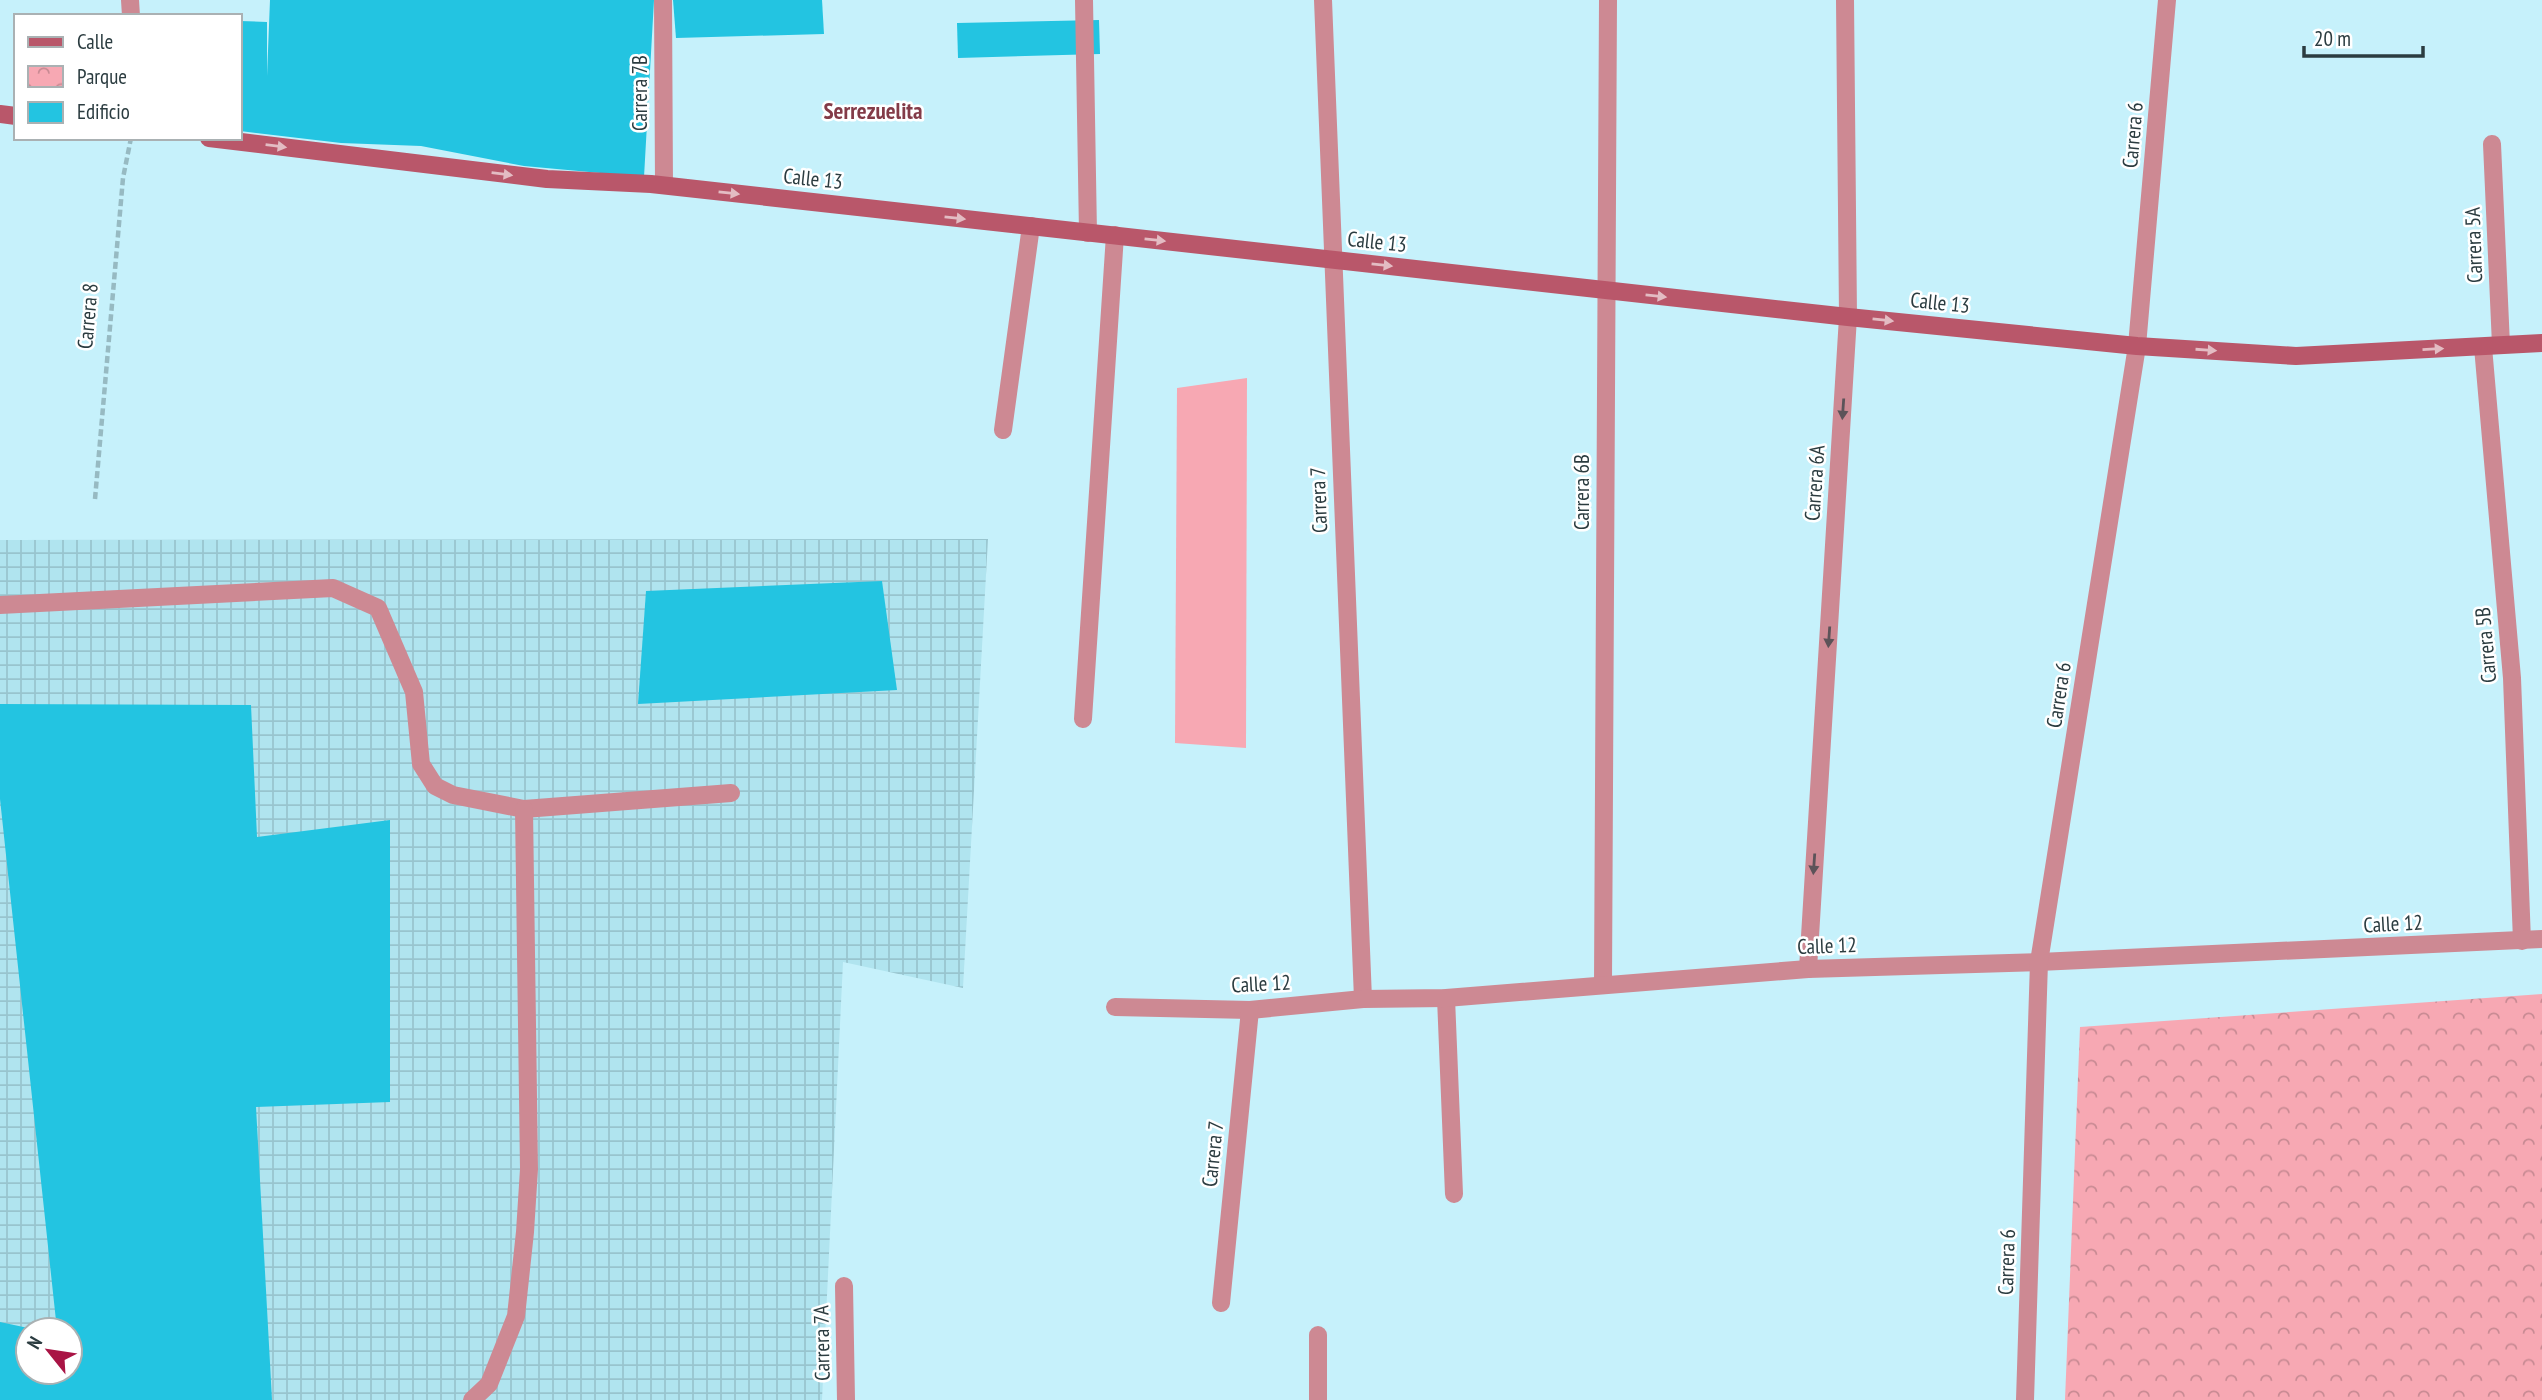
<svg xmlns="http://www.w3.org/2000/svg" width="2542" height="1400" font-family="'PT Sans Narrow',sans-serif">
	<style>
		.industrial { fill: url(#industrial-grid); fill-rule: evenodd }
		.grass { fill: #f7a8b3 }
		.park { fill: url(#park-crowns) }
		.building { fill: #23c4e1 }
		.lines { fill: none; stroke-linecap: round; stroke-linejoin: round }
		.path { stroke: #97bac2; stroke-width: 4.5; stroke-dasharray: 7 3.5; stroke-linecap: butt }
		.service { stroke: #cd8993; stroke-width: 18 }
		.minor { stroke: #cd8993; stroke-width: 18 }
		.tertiary { stroke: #cd8993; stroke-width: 18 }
		.secondary { stroke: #b9576a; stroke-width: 18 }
		.oneway { fill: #e3bcc3 }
		.oneway2 { fill: #5c5359 }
		.labels { text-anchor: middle; stroke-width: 5; stroke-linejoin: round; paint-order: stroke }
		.street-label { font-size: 21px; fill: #2b3c40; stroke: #fff }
		.neighbourhood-label { font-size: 23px; font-weight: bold; fill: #833b48; stroke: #fff }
	</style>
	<defs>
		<pattern id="industrial-grid" width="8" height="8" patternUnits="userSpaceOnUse" patternTransform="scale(1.75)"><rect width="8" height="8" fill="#b0e4ef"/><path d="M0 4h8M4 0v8" fill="none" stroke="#98c4ce"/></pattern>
		<pattern id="park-crowns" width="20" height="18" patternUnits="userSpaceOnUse" patternTransform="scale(1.75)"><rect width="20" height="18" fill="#f7a8b3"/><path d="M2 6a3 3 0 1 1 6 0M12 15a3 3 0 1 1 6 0" fill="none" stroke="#c88a93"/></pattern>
	</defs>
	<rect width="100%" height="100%" fill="#c6f1fb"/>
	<!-- industrial -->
	<path class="industrial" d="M988 539 963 988 843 962 822 1400H0V540ZM28 1330H70V1372H28Z"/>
	<!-- grass -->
	<polygon class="grass" points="1247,378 1246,748 1175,743 1177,388"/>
	<!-- park -->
	<polygon class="park" points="2542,994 2542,1400 2065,1400 2080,1027"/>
	<!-- building -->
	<g class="building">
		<polygon points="270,0 654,0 644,177 524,166 421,146 341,143 240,131 240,21 267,22 267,76"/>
		<polygon points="673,0 822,0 824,34 676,38"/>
		<polygon points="1099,20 1100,54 958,58 957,23"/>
		<polygon points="882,581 897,690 638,704 646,591"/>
		<polygon points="0,704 251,705 257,837 390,820 390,1102 256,1107 272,1400 0,1400 0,1322 28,1328 28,1372 70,1372 70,1330 57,1330 0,799"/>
	</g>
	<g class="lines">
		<!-- path -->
		<polyline class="path" points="95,499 123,178 131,138"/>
		<!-- service -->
		<g class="service">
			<polyline points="1003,430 1031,226"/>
			<polyline points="0,605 333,588 378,608 414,692 421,764 435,786 453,795 524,809 731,793"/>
			<polyline points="1083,719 1115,235"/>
			<polyline points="472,1400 489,1384 516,1316 525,1232 529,1169 524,809"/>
		</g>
		<!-- minor -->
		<g class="minor">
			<polyline points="130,0 131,16"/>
			<polyline points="663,0 664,185"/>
			<polyline points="1084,0 1088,233"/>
			<polyline points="1323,0 1363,999"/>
			<polyline points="2492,144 2501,345"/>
			<polyline points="2483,347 2512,678 2522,941"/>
			<polyline points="1808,969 1848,317 1845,0"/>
			<polyline points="1603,984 1608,0"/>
			<polyline points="1446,998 1454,1194"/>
			<polyline points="1115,1007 1250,1010 1363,999 1446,998 1808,969 2039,962 2542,939"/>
			<polyline points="844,1286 846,1400"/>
			<polyline points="1221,1303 1250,1010"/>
			<polyline points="1318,1400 1318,1335"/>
		</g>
		<!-- tertiary -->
		<polyline class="tertiary" points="2025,1400 2039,962 2137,346 2167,0"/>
		<!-- secondary -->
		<g class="secondary">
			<polyline points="0,114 16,116"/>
			<polyline points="209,138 547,179 651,184 1848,317 2137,346 2296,356 2542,343"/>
		</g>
	</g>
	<!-- one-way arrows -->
	<defs><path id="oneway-solid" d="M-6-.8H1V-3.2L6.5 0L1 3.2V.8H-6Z" transform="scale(1.75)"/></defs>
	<g class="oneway">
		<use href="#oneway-solid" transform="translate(276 146) rotate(7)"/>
		<use href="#oneway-solid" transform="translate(502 174) rotate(7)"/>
		<use href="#oneway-solid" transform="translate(729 193) rotate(6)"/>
		<use href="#oneway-solid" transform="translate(955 218) rotate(6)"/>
		<use href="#oneway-solid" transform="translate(1155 240) rotate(6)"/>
		<use href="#oneway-solid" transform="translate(1382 265) rotate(6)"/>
		<use href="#oneway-solid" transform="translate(1656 296) rotate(6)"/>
		<use href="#oneway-solid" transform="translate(1883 320) rotate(6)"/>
		<use href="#oneway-solid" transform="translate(2433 349) rotate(-3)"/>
		<use href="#oneway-solid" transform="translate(2206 350) rotate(4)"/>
	</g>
	<g class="oneway2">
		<use href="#oneway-solid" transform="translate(1843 409) rotate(94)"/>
		<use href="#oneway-solid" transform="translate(1829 637) rotate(94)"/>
		<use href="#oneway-solid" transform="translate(1814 864) rotate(94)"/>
	</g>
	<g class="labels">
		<!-- street labels -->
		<g class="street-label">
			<text transform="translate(640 93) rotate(-90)" y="7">Carrera 7B</text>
			<text transform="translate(2133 135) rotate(-85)" y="7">Carrera 6</text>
			<text transform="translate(813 179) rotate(6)" y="7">Calle 13</text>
			<text transform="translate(1377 242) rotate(6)" y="7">Calle 13</text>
			<text transform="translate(2474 245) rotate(-92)" y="7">Carrera 5A</text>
			<text transform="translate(1940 303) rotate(6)" y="7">Calle 13</text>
			<text transform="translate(88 316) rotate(-85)" y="7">Carrera 8</text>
			<text transform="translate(1815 483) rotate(-86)" y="7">Carrera 6A</text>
			<text transform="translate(1582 492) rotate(-90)" y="7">Carrera 6B</text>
			<text transform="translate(1319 500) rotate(-92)" y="7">Carrera 7</text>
			<text transform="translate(2486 645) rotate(-95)" y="7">Carrera 5B</text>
			<text transform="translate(2059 695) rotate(-81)" y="7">Carrera 6</text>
			<text transform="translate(2393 924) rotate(-3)" y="7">Calle 12</text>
			<text transform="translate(1827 946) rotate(-2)" y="7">Calle 12</text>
			<text transform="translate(1261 984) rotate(-3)" y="7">Calle 12</text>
			<text transform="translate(1213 1154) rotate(-84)" y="7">Carrera 7</text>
			<text transform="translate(2007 1262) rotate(-88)" y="7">Carrera 6</text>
			<text transform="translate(822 1343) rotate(-91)" y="7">Carrera 7A</text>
		</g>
		<!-- neighbourhood labels -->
		<g class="neighbourhood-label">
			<text x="873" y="119">Serrezuelita</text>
		</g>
	</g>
	<!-- legend -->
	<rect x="14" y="14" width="228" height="126" fill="#ffffff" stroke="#aab1b3" stroke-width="2"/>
	<rect x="28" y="37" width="35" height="10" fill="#b9576a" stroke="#aab1b3" stroke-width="2"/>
	<text x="77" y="49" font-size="21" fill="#2b3c40">Calle</text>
	<rect x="28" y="66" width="35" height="21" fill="url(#park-crowns)" stroke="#aab1b3" stroke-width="2"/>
	<text x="77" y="84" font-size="21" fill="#2b3c40">Parque</text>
	<rect x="28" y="102" width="35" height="21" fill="#23c4e1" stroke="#aab1b3" stroke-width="2"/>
	<text x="77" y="119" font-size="21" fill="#2b3c40">Edificio</text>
	<!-- north arrow -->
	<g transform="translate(49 1351) rotate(300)"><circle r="33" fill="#ffffff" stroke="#aab1b3" stroke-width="2"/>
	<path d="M0-5L12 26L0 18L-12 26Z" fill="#a91445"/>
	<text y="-10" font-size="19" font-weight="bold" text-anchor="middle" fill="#2b3c40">N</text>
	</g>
	<!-- scale -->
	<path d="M2304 46v10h119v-10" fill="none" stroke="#2b3c40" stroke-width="3.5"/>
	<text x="2314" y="46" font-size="21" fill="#2b3c40" stroke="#ffffff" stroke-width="5" paint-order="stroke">20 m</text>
</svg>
